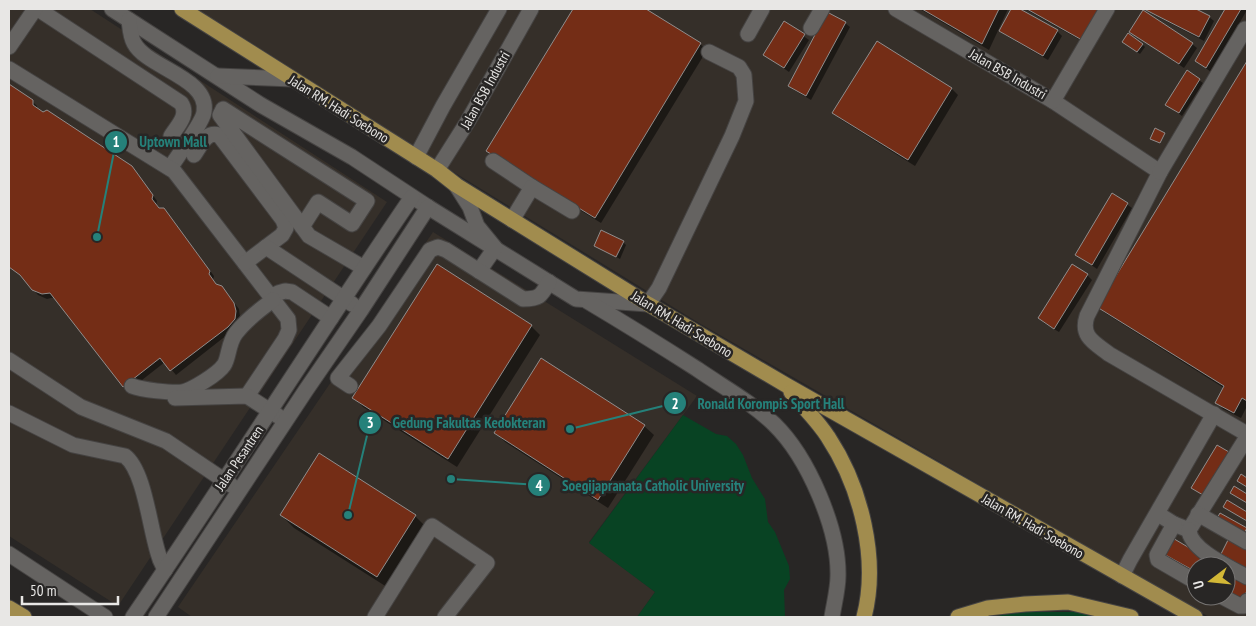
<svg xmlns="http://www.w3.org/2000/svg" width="1256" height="626" font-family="'PT Sans Narrow',sans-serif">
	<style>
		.built { fill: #352f29; fill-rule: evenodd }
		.green { fill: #084323 }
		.shadow { fill: #0007 }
		.building { fill: #742d16; stroke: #908d8c }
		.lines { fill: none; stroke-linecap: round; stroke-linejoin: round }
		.minor-casing { stroke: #454342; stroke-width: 17 }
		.major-casing { stroke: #454342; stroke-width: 17 }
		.minor { stroke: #656361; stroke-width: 15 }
		.major { stroke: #a18c4e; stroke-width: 15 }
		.labels { text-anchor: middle; stroke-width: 5; stroke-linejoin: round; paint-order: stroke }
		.street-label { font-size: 14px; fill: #e8e7e5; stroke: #282625 }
		.leader { fill: none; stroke: #25817a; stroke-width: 2 }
		.callout-dot { fill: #25817a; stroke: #282625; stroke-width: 2 }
		.mark-label { font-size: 15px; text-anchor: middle; font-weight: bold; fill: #fff }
		.callout-label { font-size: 15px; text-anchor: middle; font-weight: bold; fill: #25817a; stroke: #282625; stroke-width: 5; stroke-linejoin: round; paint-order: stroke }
	</style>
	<rect width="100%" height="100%" fill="#282625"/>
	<!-- built -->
	<g class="built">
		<polygon points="9,9 90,9 387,202 118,606 9,536"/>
		<path d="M188 9H1247V617H1209L699 323ZM1196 566H1226V596H1196Z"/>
		<polygon points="433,232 697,396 589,542 655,592 637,617 192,617 178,607"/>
	</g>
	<!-- green -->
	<g class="green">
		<polygon points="683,415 716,434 727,436 736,444 743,455 752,478 765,499 768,522 775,532 789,566 790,579 784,590 785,617 637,617 655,592 589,543"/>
		<polygon points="1018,612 1079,612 1105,617 991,617"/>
	</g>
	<!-- shadow -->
	<g class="shadow">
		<polygon points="574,9 644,9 700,44 707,50 601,223 494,157 488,151"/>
		<polygon points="920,9 1008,9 989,50"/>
		<polygon points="1013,9 1018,9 1057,31 1062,36 1048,60 1005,35 1001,31"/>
		<polygon points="1025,9 1109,9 1089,45"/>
		<polygon points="1145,9 1193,9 1209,17 1214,21 1204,41 1149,12"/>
		<polygon points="1227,9 1247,10 1211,72 1196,61"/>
		<polygon points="785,23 809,40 789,72 765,55"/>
		<polygon points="845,23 850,27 811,100 794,90 789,86"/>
		<polygon points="1131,32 1192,44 1197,48 1184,68"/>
		<polygon points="1142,44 1145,47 1140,54 1127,45"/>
		<polygon points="1247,64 1247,406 1241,418 1223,409 1217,402 1224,388 1105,313 1098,307"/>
		<polygon points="1187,72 1203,83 1182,116 1167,105"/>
		<polygon points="9,86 32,101 37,106 37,109 137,173 157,201 156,205 168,214 214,276 213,280 217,286 226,292 239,309 240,317 239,324 232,331 176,375 165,362 128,391 55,297 47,299 38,295 23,278 9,265"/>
		<polygon points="952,89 958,95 915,166 840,119 834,113"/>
		<polygon points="1112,194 1132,208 1097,269 1077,255"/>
		<polygon points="623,242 626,245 620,259 595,245"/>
		<polygon points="1087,275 1092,280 1059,332 1044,323 1040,318"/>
		<polygon points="531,326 540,335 457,467 363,407 354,398"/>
		<polygon points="644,426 654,435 608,508 505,442 496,433"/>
		<polygon points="281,515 415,516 428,529 390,589 294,528"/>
		<polygon points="1171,539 1213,566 1196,566 1196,573 1168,557 1163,552"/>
	</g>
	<!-- building -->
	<g class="building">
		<polygon points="573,9 646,9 701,43 595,218 486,151"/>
		<polygon points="922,9 999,9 982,44"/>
		<polygon points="1011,9 1020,9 1058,30 1043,56 999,31"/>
		<polygon points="1027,9 1099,9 1082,40"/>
		<polygon points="1144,9 1196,9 1210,16 1199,37"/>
		<polygon points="1225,9 1241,9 1206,68 1195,61"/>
		<polygon points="1143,10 1193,43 1179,64 1129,32"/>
		<polygon points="827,12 846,22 806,96 788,86"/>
		<polygon points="784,21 805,34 784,68 763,55"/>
		<polygon points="1128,33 1143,44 1137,52 1122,42"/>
		<polygon points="877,41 952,88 908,160 832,113"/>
		<polygon points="1247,61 1247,401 1242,398 1234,413 1215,403 1224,386 1097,307"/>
		<polygon points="1187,70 1200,79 1179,113 1165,105"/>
		<polygon points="9,84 33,100 33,105 43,112 47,110 132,166 153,195 152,199 159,208 164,208 210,271 209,274 216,284 222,286 234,303 236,311 235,319 228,327 170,371 160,358 123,387 50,293 42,294 32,290 20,275 9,267"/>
		<polygon points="1155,128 1165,133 1160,143 1150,139"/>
		<polygon points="1112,193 1128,203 1092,265 1075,255"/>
		<polygon points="601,230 624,241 616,257 594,246"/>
		<polygon points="437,264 532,325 448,459 352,398"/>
		<polygon points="1072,264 1088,274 1054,329 1038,318"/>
		<polygon points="541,358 645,425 598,500 494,433"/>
		<polygon points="1217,445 1229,452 1203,495 1191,488"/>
		<polygon points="319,453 416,515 377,577 280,515"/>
		<polygon points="1241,474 1247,478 1247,487 1237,481"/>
		<polygon points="1234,486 1247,494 1247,503 1230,493"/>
		<polygon points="1227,500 1247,512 1247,521 1223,507"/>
		<polygon points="1220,513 1247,528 1243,535 1216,520"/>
		<polygon points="1171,537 1208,559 1204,566 1196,566 1196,572 1162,553"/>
		<polygon points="1229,538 1247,549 1247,569 1221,554"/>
		<polygon points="1226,569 1247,581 1247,591 1242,599 1226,590"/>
	</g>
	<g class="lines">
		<defs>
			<g id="minor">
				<path d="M38 9 181 103C189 115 178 125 171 136"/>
				<polyline points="112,9 261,105 352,157 428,207 576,299 648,304 659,288 732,136 746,101 744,75 739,67 709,52"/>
				<path d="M896 9 1053 101 1160 172 1087 316C1080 337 1095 343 1109 354L1247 434"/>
				<path d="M129 20C130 27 130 36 134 43 147 68 210 78 204 112 203 122 177 157 170 168"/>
				<polyline points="811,28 822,9"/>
				<polyline points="748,34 762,9"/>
				<polyline points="9,47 35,9"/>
				<polyline points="9,69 174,171 288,319 289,330 285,339 247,396"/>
				<polyline points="218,76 292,79"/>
				<polyline points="1053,101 1107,9"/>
				<path d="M194 155C201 145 206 131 219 135L283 220 286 228 282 235 245 263"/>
				<polyline points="416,157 443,106 499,9"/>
				<polyline points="493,161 532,187"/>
				<polyline points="437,170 468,121 531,9"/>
				<polyline points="1160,172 1245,29"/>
				<polyline points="456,185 470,207 477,226 495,248 479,271"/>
				<polyline points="512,220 532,187 572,211"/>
				<polyline points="302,227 318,202 352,224 367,201 223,109 220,115 309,236 364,268"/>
				<polyline points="266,247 352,304"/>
				<polyline points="278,293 285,291 292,292 331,318"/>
				<path d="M587 301C624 323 661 346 697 369 723 387 751 402 774 424 808 457 839 529 838 576 838 589 834 604 832 617"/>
				<polyline points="9,360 81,407 166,441 231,485"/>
				<path d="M132 386C142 390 171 393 182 392 192 390 218 374 224 365 229 358 228 343 236 333 246 320 259 310 273 300"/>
				<path d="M350 386 338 378 379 326 430 250 438 247 446 250 523 299C540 299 541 296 549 282"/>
				<polyline points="175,398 247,396 278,416"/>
				<path d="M9 413 73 445 125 456C145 471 150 531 159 556 160 561 163 565 165 570"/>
				<polyline points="1158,514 1174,524 1189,530 1247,437"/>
				<polyline points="1198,514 1247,542"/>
				<polyline points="1174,524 1157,555 1158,560 1196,582"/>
				<path d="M1189 530C1190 550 1231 568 1247 577"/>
				<polyline points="9,554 105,617"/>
				<polyline points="1122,576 1130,560 1214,414"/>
				<polyline points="1221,596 1240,606 1244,606 1247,601"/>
				<path d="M133 617C228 478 317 336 412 197"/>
				<polyline points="156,617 306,390 361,310 428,207"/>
				<polyline points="375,617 432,526 487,563 445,617"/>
			</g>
			<g id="major">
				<polyline points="182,9 437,170 456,185 648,304 786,385 1195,617"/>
				<path d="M791 392C803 407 818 421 828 437 861 487 879 559 864 617"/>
				<polyline points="9,608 24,617"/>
				<polyline points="958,617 988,608 1025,604 1068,602 1131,617"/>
			</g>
		</defs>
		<!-- minor casing -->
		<use href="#minor" class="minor-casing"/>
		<!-- major casing -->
		<use href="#major" class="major-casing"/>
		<!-- minor -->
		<use href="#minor" class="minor"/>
		<!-- major -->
		<use href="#major" class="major"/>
	</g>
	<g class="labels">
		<!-- street labels -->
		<g class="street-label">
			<text transform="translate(1008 74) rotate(30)" y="5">Jalan BSB Industri</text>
			<text transform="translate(485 90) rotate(-61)" y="5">Jalan BSB Industri</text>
			<text transform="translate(339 109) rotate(32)" y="5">Jalan RM. Hadi Soebono</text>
			<text transform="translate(682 324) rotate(31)" y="5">Jalan RM. Hadi Soebono</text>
			<text transform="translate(239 458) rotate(-56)" y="5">Jalan Pesantren</text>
			<text transform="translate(1033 526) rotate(30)" y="5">Jalan RM. Hadi Soebono</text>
		</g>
	</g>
	<!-- callouts -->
	<path class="leader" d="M97 237L116 142M570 429L675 403M348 515L370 423M451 479L539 485"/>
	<g class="callout-dot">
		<circle cx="97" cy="237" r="5"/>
		<circle cx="570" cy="429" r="5"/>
		<circle cx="348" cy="515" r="5"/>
		<circle cx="451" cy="479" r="5"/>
		<circle cx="116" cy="142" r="12"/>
		<circle cx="675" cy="403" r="12"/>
		<circle cx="370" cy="423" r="12"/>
		<circle cx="539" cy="485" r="12"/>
	</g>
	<g class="mark-label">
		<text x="116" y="147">1</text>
		<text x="675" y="409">2</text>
		<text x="370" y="428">3</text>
		<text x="539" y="491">4</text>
	</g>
	<g class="callout-label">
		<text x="173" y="147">Uptown Mall</text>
		<text x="771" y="409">Ronald Korompis Sport Hall</text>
		<text x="469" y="428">Gedung Fakultas Kedokteran</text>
		<text x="653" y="491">Soegijapranata Catholic University</text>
	</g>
	<!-- border -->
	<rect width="1256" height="626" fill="none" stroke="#e8e7e5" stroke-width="20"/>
	<!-- north arrow -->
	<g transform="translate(1211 581) rotate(254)"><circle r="24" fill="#282625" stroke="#757372"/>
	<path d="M0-4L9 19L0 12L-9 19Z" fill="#d2b736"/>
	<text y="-8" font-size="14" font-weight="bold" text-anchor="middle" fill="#e8e7e5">U</text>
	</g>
	<!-- scale -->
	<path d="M22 596v8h96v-8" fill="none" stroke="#e8e7e5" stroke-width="2.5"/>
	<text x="30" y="596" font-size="15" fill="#e8e7e5" stroke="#282625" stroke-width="4" paint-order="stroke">50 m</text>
</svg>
